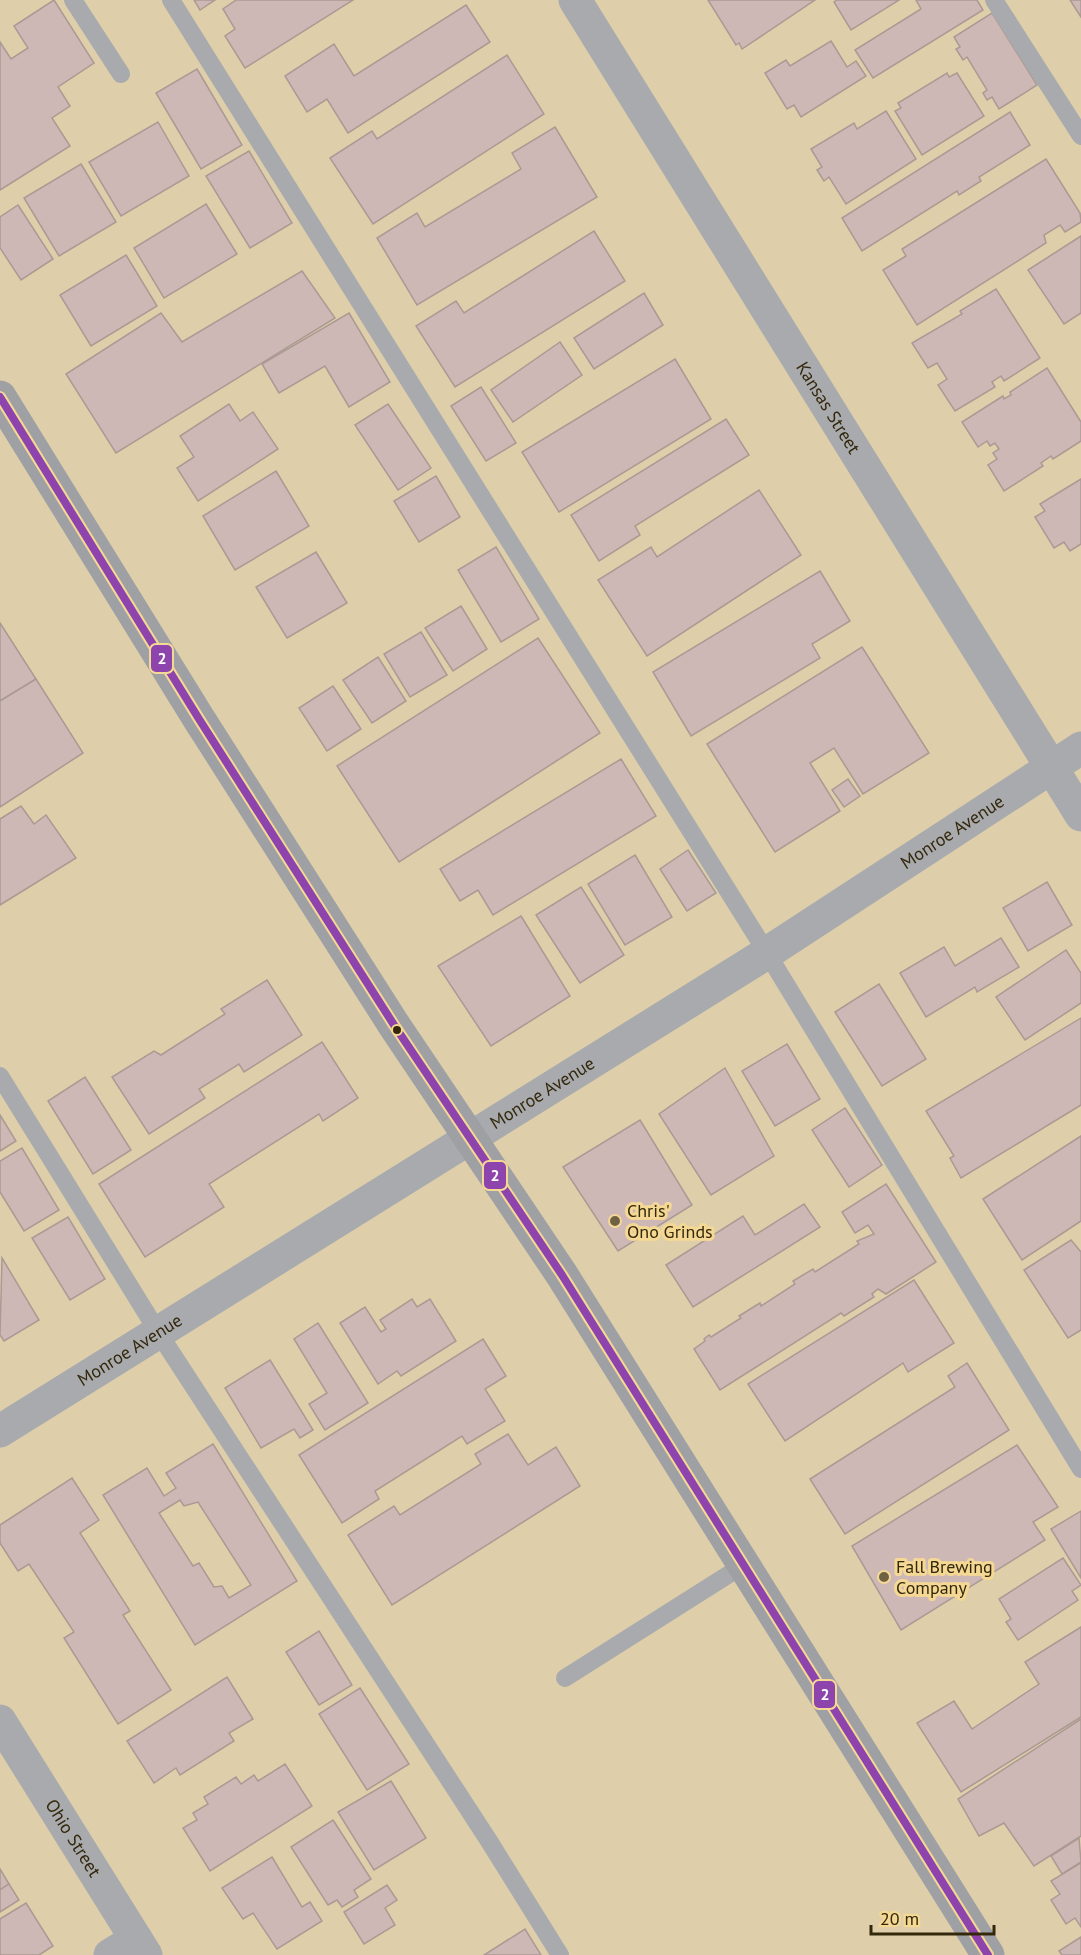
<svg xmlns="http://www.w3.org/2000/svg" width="1081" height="1955" font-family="'PT Sans',sans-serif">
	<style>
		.building { fill: #ceb8b6; stroke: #aa9a93; stroke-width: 1.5; fill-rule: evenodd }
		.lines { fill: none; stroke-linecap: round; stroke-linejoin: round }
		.service { stroke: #a8aaad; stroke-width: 18 }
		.minor { stroke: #a8aaad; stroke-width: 33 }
		.tertiary { stroke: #a8aaad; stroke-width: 33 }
		.secondary { stroke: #9fa0a4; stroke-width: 33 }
		.bus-1-casing { stroke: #f4d894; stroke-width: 12 }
		.bus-1 { stroke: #8e44ad; stroke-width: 8 }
		.bus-dot { fill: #33280c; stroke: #f4d894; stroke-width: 2 }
		.poi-dot { fill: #6f6243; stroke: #f4d894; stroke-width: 2 }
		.labels { text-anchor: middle; stroke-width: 6; stroke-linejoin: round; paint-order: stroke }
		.street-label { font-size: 18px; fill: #33280c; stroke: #f4d894 }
		.poi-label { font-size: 18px; fill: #33280c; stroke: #f4d894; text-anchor: start }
		.line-badge { stroke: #f4d894; stroke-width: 2 }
		.badge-label { font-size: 16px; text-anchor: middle; font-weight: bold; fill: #fff }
	</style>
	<rect width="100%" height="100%" fill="#decfaa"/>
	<!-- building -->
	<g class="building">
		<polygon points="54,0 94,63 58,87 70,106 52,118 70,146 0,190 0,42 11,59 28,48 14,26"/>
		<polygon points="194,0 215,0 200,10"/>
		<polygon points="236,0 353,0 245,68 225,36 235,29 223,9"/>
		<polygon points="708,0 815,0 742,49 739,43 736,45"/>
		<polygon points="837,0 899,0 851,30 834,2"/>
		<polygon points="916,0 977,0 983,10 873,78 855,50 921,9"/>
		<polygon points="1070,0 1081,0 1081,17"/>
		<polygon points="466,5 490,42 348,133 327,99 307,112 285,76 334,44 354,76"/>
		<polygon points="992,13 1037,85 999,109 992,97 987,100 983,93 987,90 967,57 963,60 956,49 960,47 954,37"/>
		<polygon points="831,41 847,67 856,61 866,76 801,117 794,105 787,109 765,73 786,60 790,66"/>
		<polygon points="507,55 544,114 373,224 330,158 372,131 377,139"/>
		<polygon points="197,69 242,145 201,169 156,93"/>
		<polygon points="947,73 949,77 957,73 984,116 922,155 895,111 901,108 898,103"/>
		<polygon points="886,111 916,159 846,204 829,177 824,181 817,170 822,167 811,149 854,123 857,129"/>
		<polygon points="1010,112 1030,145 979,177 981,181 959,195 957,191 862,251 842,218"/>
		<polygon points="158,122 189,176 121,216 89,162"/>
		<polygon points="555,127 597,197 417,305 377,238 417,213 425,227 521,169 512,153"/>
		<polygon points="249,151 292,223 250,248 206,176"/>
		<polygon points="1046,159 1080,213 1081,222 1065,232 1060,225 1044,235 1046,243 917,325 883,270 906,256 902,249"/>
		<polygon points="81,164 116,222 59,256 24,198"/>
		<polygon points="206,204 237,254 164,298 134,248"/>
		<polygon points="18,205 53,259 21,280 0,248 0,217"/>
		<polygon points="594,231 625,281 455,387 416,326 456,301 464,313"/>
		<polygon points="1081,236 1081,313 1064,324 1028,270"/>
		<polygon points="126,255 157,306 91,346 60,295"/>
		<polygon points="302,271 335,318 116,453 66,374 161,313 182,342"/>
		<polygon points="996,289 1040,358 1004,381 1001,376 992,382 995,387 955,411 938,385 947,379 937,363 928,368 912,343 962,314 960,311"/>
		<polygon points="644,293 663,325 594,369 574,338"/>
		<polygon points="349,313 390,382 349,407 325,366 279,393 262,364"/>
		<polygon points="560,342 582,375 513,422 491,390"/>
		<polygon points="675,359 711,419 559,512 522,452"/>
		<polygon points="1047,368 1081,422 1081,441 1053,459 1051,456 1041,463 1043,466 1004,491 988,465 997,459 993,453 999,449 995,443 990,446 987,441 978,447 962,422 1003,396 1004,399 1011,395 1010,392"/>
		<polygon points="481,387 516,443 486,461 451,406"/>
		<polygon points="229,404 240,421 253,412 278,449 198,501 177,468 194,457 180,436"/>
		<polygon points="388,404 431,468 398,490 355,425"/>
		<polygon points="726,419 749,455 635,526 640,535 599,561 571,515"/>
		<polygon points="276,471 309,526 235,570 203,516"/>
		<polygon points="436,476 460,517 419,542 394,501"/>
		<polygon points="1081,479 1081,544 1070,551 1064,542 1054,548 1035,517 1045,511 1040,504"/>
		<polygon points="759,490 801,555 647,656 598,580 651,547 657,557"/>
		<polygon points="496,547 539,619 501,642 458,570"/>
		<polygon points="316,552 347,603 287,638 256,587"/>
		<polygon points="820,571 850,621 812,644 820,658 691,736 653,672"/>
		<polygon points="461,606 487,649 453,671 425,628"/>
		<polygon points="0,623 36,679 0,701"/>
		<polygon points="421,632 447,675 410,697 384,654"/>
		<polygon points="538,638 600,733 399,862 337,766"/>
		<polygon points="862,647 929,753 863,794 834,748 810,763 840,811 775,852 707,744"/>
		<polygon points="378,657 406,701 372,723 343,680"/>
		<polygon points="36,679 83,753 0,807 0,701"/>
		<polygon points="333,686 361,729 327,751 299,708"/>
		<polygon points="621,759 656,816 493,915 478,890 460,901 440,869"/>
		<polygon points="848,779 860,796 844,807 832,790"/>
		<polygon points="21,806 34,824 46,815 76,858 0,905 0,819"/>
		<polygon points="688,850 716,893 687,911 660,869"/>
		<polygon points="635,855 672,917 625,945 588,884"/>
		<polygon points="1047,882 1072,925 1028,951 1003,908"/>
		<polygon points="581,887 624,955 580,983 536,915"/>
		<polygon points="521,916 570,996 491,1046 438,966"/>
		<polygon points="1001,938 1019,967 977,992 975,987 926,1017 900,973 944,947 955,966"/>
		<polygon points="1066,950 1081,973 1081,1003 1025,1040 996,997"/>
		<polygon points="267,980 302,1035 244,1072 239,1064 199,1089 205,1098 149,1134 112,1077 154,1051 161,1055 225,1014 221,1009"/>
		<polygon points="879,984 926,1059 882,1086 835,1012"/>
		<polygon points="1081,1018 1081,1105 961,1178 950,1158 954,1156 926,1111"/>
		<polygon points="322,1042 358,1098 323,1121 319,1114 209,1184 224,1207 145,1257 99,1184"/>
		<polygon points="787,1044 820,1099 775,1126 742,1071"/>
		<polygon points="725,1068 774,1156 711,1195 659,1114"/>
		<polygon points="85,1077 131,1150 93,1174 48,1101"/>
		<polygon points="845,1108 882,1165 849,1187 812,1130"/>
		<polygon points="0,1115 16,1141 0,1151"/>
		<polygon points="640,1120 692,1205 618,1251 563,1167"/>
		<polygon points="1081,1136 1081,1221 1022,1260 983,1199"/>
		<polygon points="22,1148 59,1210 24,1231 0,1192 0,1161"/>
		<polygon points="886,1184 936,1262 886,1294 878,1289 872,1294 874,1297 844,1316 841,1313 720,1390 694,1349 705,1341 704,1339 709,1335 711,1337 741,1318 739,1316 760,1303 761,1306 795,1284 793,1281 813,1269 815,1272 859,1244 857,1241 874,1234 868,1225 855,1233 842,1212"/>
		<polygon points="804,1204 820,1227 693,1307 666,1265 743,1216 755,1235"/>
		<polygon points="68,1217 105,1279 70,1300 32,1238"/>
		<polygon points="1071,1240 1081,1252 1081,1330 1068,1338 1024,1270"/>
		<polygon points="2,1258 39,1320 4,1341 0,1335"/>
		<polygon points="914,1280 954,1343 908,1372 903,1363 785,1441 748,1384"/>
		<polygon points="412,1299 417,1307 430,1299 456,1341 401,1376 397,1371 378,1384 340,1323 365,1307 381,1332 386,1329 380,1320"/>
		<polygon points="318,1323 368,1403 325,1430 309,1404 327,1393 294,1339"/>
		<polygon points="483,1339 506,1376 485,1389 505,1421 467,1444 462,1436 375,1491 379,1499 342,1523 299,1455"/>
		<polygon points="270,1360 313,1430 300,1438 294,1429 261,1448 225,1388"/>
		<polygon points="967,1363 1009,1430 845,1534 810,1479 955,1387 948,1376"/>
		<polygon points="508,1434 528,1465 556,1447 580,1486 392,1605 348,1535 394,1506 400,1515 481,1464 475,1454"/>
		<path d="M213 1444 297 1581 195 1645 103 1495 147 1468 164 1496 176 1488 166 1473ZM180 1500 184 1506 198 1502 251 1585 229 1598 222 1586 214 1587 199 1563 193 1566 159 1513Z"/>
		<polygon points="1017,1445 1058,1507 1033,1522 1045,1540 901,1630 852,1546"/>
		<polygon points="72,1478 99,1520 80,1533 130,1611 123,1615 171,1690 118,1724 64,1638 74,1632 29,1564 18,1571 0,1543 0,1525"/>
		<polygon points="1081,1511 1081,1578 1051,1529"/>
		<polygon points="1063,1558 1081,1585 1072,1591 1078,1600 1018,1640 1006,1622 1011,1619 999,1599"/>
		<polygon points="1081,1627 1081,1717 961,1792 917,1723 954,1701 972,1729 1039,1684 1025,1662"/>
		<polygon points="319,1631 352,1685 319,1705 286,1652"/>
		<polygon points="227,1677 253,1719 229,1733 234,1741 180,1775 176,1768 154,1783 127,1741"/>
		<polygon points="360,1688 409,1764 367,1790 319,1714"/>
		<polygon points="1081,1719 1081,1836 1034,1866 1004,1823 979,1836 958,1799"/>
		<polygon points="285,1764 312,1806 210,1871 183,1828 197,1820 193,1813 208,1804 204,1797 236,1777 241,1784 254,1775 258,1781"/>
		<polygon points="391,1781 426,1838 374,1870 338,1812"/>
		<polygon points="333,1820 371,1879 354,1890 358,1897 342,1907 337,1900 328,1905 291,1847"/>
		<polygon points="1079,1838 1081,1862 1062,1874 1051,1856"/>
		<polygon points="272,1857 302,1907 310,1902 322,1921 277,1949 253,1913 243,1919 222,1888"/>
		<polygon points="1081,1863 1081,1927 1075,1918 1066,1924 1051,1900 1060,1894 1051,1881"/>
		<polygon points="0,1869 9,1884 0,1890"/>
		<polygon points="9,1884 19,1900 0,1912 0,1890"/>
		<polygon points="387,1885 397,1900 385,1908 395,1925 364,1944 344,1912"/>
		<polygon points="26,1903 53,1946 39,1955 0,1955 0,1919"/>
		<polygon points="525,1929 541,1955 484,1955"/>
		<polygon points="1081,1937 1081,1955 1062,1955 1059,1951"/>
	</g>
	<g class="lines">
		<!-- service -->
		<g class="service">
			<polyline points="73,0 121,74"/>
			<polyline points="171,0 767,953 1081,1469"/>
			<polyline points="994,0 1081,136"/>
			<polyline points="0,1076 158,1332 489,1841 560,1955"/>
			<polyline points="565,1678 742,1566"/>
		</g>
		<!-- minor -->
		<polyline class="minor" points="110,1955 136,1939"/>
		<!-- tertiary -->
		<g class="tertiary">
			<path id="s1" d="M575 0 1081 815"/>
			<path id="s2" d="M0 1431 767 953 1081 748"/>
			<path id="s3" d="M0 1721 146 1955"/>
		</g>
		<!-- secondary -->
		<polyline class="secondary" points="0,397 199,719 394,1025 562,1275 988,1955"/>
		<defs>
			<polyline id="bus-1" points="0,397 199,719 394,1025 562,1275 988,1955"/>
		</defs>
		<!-- bus-1 casing -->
		<use href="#bus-1" class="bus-1-casing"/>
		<!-- bus-1 -->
		<use href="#bus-1" class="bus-1"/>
	</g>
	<!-- markers -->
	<circle class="bus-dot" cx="397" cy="1030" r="5"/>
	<g class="poi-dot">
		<circle cx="615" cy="1221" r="6"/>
		<circle cx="884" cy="1577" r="6"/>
	</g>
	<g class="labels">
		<!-- street labels -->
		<g class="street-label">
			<text dy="6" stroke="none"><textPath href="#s1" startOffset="480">Kansas Street</textPath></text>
			<text dy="6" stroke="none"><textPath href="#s2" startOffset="1125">Monroe Avenue</textPath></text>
			<text dy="6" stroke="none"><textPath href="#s2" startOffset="639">Monroe Avenue</textPath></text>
			<text dy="6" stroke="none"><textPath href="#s2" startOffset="153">Monroe Avenue</textPath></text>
			<text dy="6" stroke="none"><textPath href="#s3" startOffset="138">Ohio Street</textPath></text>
		</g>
		<!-- poi labels -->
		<g class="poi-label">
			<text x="627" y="1217">Chris'<tspan x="627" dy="21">Ono Grinds</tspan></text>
			<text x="896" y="1573">Fall Brewing<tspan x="896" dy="21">Company</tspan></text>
		</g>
	</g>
	<g class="line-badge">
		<rect x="150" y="644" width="23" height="29" rx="6" fill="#8e44ad"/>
		<rect x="483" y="1161" width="24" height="29" rx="6" fill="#8e44ad"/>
		<rect x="813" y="1680" width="23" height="29" rx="6" fill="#8e44ad"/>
	</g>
	<g class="badge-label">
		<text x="162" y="664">2</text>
		<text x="495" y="1181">2</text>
		<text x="825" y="1700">2</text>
	</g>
	<!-- scale -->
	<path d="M871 1925v9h123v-9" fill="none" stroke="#33280c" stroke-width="3"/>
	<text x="880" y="1925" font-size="18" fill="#33280c" stroke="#f4d894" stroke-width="4.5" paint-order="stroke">20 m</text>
</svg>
